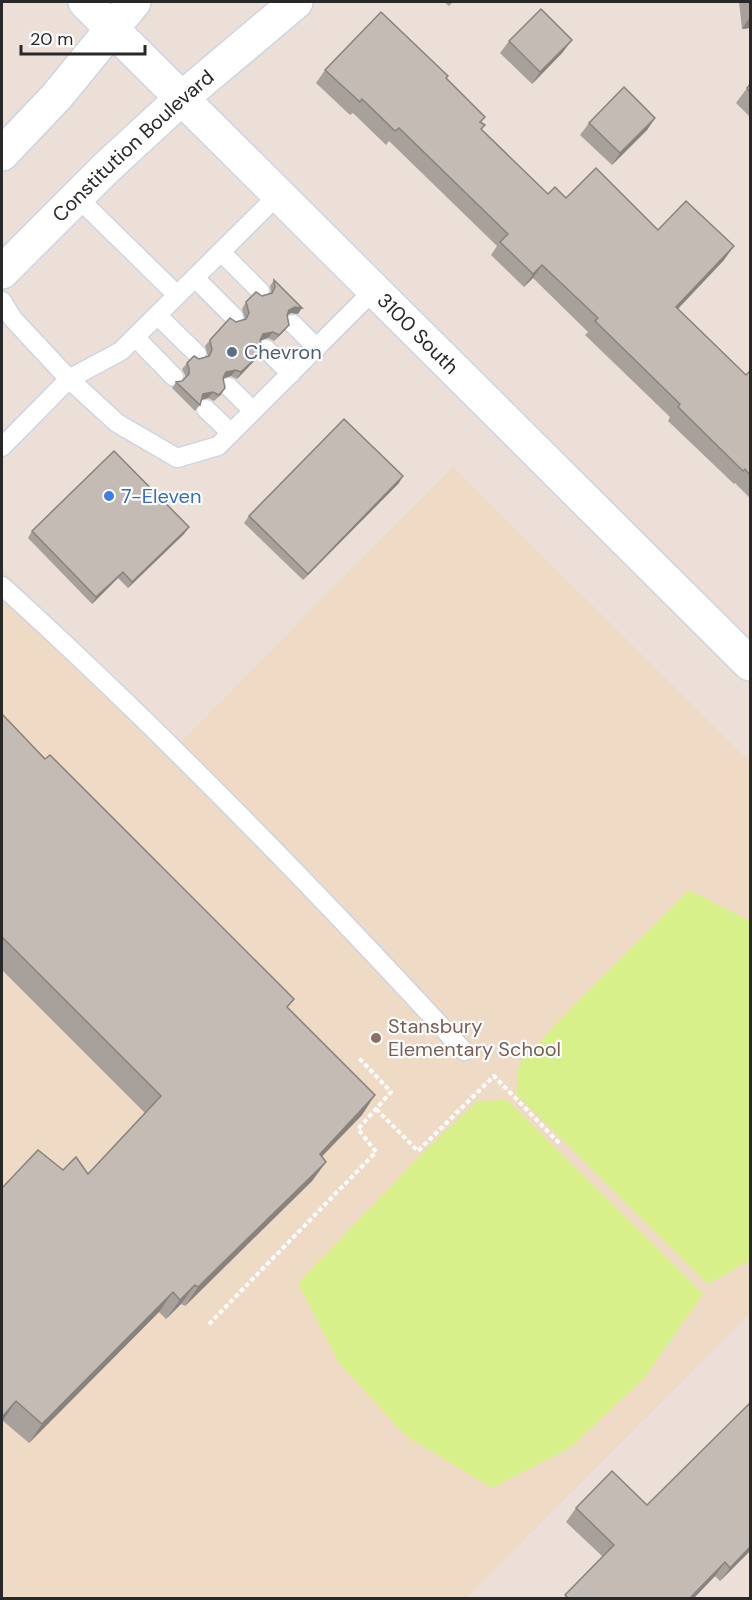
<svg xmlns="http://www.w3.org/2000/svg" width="752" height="1600" font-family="'DM Sans',sans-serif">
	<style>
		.education { fill: #efdac5 }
		.pitch { fill: #d7f089 }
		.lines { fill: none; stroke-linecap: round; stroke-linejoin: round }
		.lane-casing { stroke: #cdd5e2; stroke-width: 21 }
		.secondary-casing { stroke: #cdd5e2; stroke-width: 36 }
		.path { stroke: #fff; stroke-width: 4; stroke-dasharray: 4.5 3; stroke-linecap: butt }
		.lane { stroke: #fff; stroke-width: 18 }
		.secondary { stroke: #fff; stroke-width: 33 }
		.wall { fill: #a8a19b }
		.shaded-wall { fill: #88837e }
		.building { fill: #c3bbb4; stroke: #88837e; stroke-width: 1.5 }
		.service-dot { fill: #5c6f8a; stroke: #fff; stroke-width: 2 }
		.shop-dot { fill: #3f7fe0; stroke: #fff; stroke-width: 2 }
		.education-dot { fill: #8d6e63; stroke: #fff; stroke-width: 2 }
		.labels { text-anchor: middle; stroke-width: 4.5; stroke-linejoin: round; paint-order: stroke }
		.street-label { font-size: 20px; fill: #282828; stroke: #fff }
		.service-label { font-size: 20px; fill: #4e5e75; stroke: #fff; text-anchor: start }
		.shop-label { font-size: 20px; fill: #366cbe; stroke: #fff; text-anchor: start }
		.education-label { font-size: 20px; fill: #785e54; stroke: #fff; text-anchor: start }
	</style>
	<rect width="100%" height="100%" fill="#ecdfd7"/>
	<!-- education -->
	<polygon class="education" points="453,467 750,762 750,1313 467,1598 2,1598 2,569 178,744"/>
	<!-- pitch -->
	<g class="pitch">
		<polygon points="689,890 750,921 750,1260 708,1284 516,1094 519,1064 570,1009"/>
		<polygon points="507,1100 703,1294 644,1378 571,1447 492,1488 406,1436 339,1363 298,1283 421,1155 477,1101"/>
	</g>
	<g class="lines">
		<defs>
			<g id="lane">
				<polyline points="77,197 177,295"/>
				<polyline points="221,252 260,291"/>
				<polyline points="195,278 234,317"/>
				<polyline points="2,301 13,319 69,379 117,423 177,458 218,446 374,290"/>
				<polyline points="157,315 197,354"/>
				<polyline points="293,324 317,348"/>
				<polyline points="135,337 174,377"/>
				<polyline points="266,349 291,374"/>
				<polyline points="229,387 253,411"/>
				<polyline points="206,409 231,433"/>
				<polyline points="2,447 69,379 121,351 278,195"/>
				<path d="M2 586C164 733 316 890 464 1051"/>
			</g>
			<g id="secondary">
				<path id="s1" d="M85 2 750 664"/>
				<polyline points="2,154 57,96 134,2"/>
				<path id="s2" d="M2 272 106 168 182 98 296 2"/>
			</g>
		</defs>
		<!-- lane casing -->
		<use href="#lane" class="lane-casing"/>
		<!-- secondary casing -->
		<use href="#secondary" class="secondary-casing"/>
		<!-- path -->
		<g class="path">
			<polyline points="376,1109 418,1151 494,1076 561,1145"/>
			<polyline points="209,1324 376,1152 358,1129 391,1092 359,1058"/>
		</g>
		<!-- lane -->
		<use href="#lane" class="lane"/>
		<!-- secondary -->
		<use href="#secondary" class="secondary"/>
	</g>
	<!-- wall -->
	<g class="wall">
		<polygon points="444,2 453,2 449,6"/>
		<polygon points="739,2 750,2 750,28 742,29"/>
		<polygon points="509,41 563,52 532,84 500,53"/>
		<polygon points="325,70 446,79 485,117 481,122 482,130 548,194 566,198 658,230 724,260 678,309 746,375 750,374 750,498 735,483 734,484 668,421 670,417 585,335 588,332 533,278 524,287 491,255 497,246 389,141 386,145 353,113 350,115 316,83"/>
		<polygon points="750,84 750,117 736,103"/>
		<polygon points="655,118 647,130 612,165 580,135 589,123"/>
		<polygon points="274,280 298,314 291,313 287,315 284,331 274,341 268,338 260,340 263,351 258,357 237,379 231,376 223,378 225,388 221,395 214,401 208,398 201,400 200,405 195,411 172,388 176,382 182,381 185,378 185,375 182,369 187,363 208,356 205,346 210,340 236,322 245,319 242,309 246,302 262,296 271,293 270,286"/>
		<polygon points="399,483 303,580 244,523 249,516"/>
		<polygon points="189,527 184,534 128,588 118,578 92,604 28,538 32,531"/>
		<polygon points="2,714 288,1008 362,1115 322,1156 326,1162 312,1181 185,1306 181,1304 166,1319 159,1312 29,1443 3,1421 2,1422 2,1188 63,1170 88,1174 145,1113 2,970"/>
		<polygon points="647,1505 750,1551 720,1581 715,1576 693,1599 563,1599 603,1557 566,1522 576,1508"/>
	</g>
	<!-- shaded-wall -->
	<g class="shaded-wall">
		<polygon points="750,17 750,28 742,29"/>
		<polygon points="572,40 563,52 532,84 540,72"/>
		<polygon points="655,118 647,130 612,165 620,153"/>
		<polygon points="734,246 724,260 666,321 676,307"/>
		<polygon points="542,265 533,278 524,287 533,274"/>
		<polygon points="295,307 302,308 298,314 291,313 285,317 289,310"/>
		<polygon points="289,325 284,331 274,341 279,335"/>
		<polygon points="273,332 268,338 259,341 263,334"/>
		<polygon points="263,351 258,357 237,379 241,372"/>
		<polygon points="236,370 231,376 222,379 226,372"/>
		<polygon points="213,392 208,398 198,401 203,394"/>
		<polygon points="403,476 399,483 303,580 308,574"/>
		<polygon points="189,527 184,534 128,588 132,582"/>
		<polygon points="123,572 118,578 92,604 96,597"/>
		<polygon points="375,1095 362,1115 306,1173 320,1154"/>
		<polygon points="326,1162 312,1181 185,1306 198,1287"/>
		<polygon points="195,1285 181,1304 166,1319 180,1300"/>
		<polygon points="173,1292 159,1312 29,1443 42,1424"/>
		<polygon points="16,1401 2,1422 2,1417"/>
		<polygon points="750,1547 750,1551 720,1581 730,1568"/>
		<polygon points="725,1562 715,1576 693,1599 689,1599"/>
	</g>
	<!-- building -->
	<g class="building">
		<polygon points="541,9 572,40 540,72 509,41"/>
		<polygon points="381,12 448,76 446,78 485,117 480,122 485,125 481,129 548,194 555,187 566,198 596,168 658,230 686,201 734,246 676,307 746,375 749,372 750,374 750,475 745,469 743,471 678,407 680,404 595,321 598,318 542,265 533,274 500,242 508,234 399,128 395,131 362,99 360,102 325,70"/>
		<polygon points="750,84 750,92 747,88"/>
		<polygon points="624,87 655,118 620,153 589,123"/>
		<polygon points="274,280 302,308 295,307 289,310 287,315 289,325 279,335 273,332 263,334 260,340 263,351 241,372 236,370 226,372 223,378 225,388 219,395 213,392 203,394 200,405 176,382 182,381 189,374 189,368 187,363 194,356 199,359 209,356 212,350 210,340 230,318 236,322 246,319 249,313 246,302 256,292 262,296 272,293 275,287"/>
		<polygon points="344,419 403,476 308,574 249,516"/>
		<polygon points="114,451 189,527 132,582 123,572 96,597 32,531"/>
		<polygon points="2,714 45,759 50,755 294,999 287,1007 375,1095 320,1154 326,1162 198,1287 195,1285 180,1300 173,1292 42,1424 16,1401 2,1417 2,1188 38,1150 63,1170 76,1157 88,1174 161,1096 2,937"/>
		<polygon points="750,1403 750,1547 730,1568 725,1562 689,1599 569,1599 565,1595 614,1545 576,1508 612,1471 647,1505"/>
	</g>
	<!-- markers -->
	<circle class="service-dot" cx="232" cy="352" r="6"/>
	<circle class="shop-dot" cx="109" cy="496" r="6"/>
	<circle class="education-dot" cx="376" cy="1038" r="6"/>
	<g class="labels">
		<!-- street labels -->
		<g class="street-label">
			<text dy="7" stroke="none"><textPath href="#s2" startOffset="182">Constitution Boulevard</textPath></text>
			<text dy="7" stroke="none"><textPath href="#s1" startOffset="470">3100 South</textPath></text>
		</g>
		<!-- service labels -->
		<g class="service-label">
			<text x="244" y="359">Chevron</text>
		</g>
		<!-- shop labels -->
		<g class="shop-label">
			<text x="121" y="503">7-Eleven</text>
		</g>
		<!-- education labels -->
		<g class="education-label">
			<text x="388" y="1033">Stansbury<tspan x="388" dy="23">Elementary School</tspan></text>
		</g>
	</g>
	<!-- border -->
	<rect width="752" height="1600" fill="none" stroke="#282828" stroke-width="6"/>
	<!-- scale -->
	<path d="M21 45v9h124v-9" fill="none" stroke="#282828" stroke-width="3"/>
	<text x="30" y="45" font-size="18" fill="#282828" stroke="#ffffff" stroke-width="4.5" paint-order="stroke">20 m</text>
</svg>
